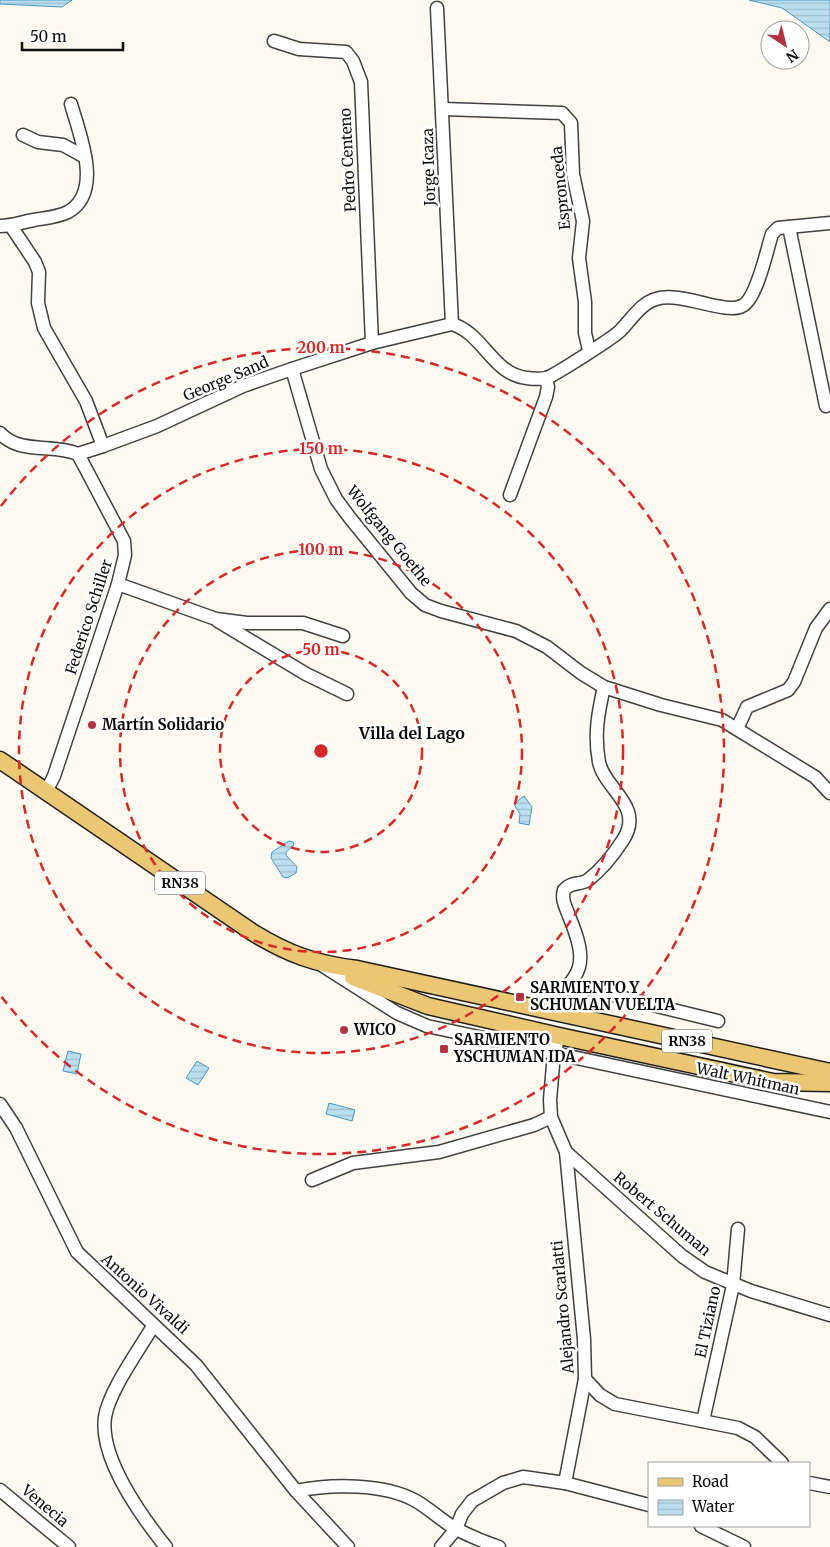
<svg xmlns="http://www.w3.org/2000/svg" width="830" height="1547" font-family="Merriweather,serif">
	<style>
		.water { fill: url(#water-rules); stroke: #4897c0 }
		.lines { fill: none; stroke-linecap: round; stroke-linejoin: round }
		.minor-casing { stroke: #414141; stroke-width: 15 }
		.major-casing { stroke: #1f1f1f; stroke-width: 19 }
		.minor { stroke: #fff; stroke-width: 12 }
		.major { stroke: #ebc773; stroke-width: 16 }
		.ring { fill: none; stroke: #d62828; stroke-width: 2.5; stroke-dasharray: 9 6 }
		.poi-dot { fill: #b13341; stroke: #fff; stroke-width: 2 }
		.labels { text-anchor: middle; stroke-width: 5; stroke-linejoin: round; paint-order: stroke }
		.shield { fill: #fff; stroke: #565656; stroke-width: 1 }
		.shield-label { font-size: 14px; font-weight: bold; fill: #0e0e0e }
		.street-label { font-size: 15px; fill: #0e0e0e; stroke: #fff }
		.poi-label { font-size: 15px; font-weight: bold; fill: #0e0e0e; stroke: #fff; text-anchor: start }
		.neighbourhood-label { font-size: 16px; font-weight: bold; fill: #0e0e0e; stroke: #fff }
		.centre { fill: #d62828; stroke: #fff; stroke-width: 2.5 }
		.ring-label { font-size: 15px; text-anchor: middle; font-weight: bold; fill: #d62828; stroke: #fff; stroke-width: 5; stroke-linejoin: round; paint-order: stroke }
	</style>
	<defs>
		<pattern id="water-rules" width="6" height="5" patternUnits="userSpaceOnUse" patternTransform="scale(1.25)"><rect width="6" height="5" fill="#badff0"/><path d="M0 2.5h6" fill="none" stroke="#9fbecd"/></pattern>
	</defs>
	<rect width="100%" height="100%" fill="#fefaf0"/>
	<!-- water -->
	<g class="water">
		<polygon points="0,0 72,0 62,7 0,4"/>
		<polygon points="749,0 830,0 830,42 782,8"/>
		<polygon points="524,796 532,807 529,825 519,823 520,814 514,804"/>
		<polygon points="289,841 293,842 294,845 286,852 286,855 297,867 296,873 287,878 283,877 271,858 272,852"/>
		<polygon points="68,1051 81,1054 77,1074 63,1071"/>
		<polygon points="197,1061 209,1068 198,1085 186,1078"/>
		<polygon points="329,1103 355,1110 352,1121 326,1114"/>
	</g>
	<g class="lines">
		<defs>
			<g id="minor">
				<polyline points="437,8 452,324"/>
				<polyline points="274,41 299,49 346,52 353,61 361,82 372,343"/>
				<polyline points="443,109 562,113 571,123 573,174 583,221 579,258 585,302 585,333 589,350"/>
				<polyline points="23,135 38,142 63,145 85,157"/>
				<path d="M0 226C12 226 22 222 34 220 46 218 58 217 68 212 104 192 79 133 71 104"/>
				<polyline points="11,226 35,262 39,272 38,303 44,328 86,401 103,446 78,454"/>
				<polyline points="789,227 826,406"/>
				<polyline points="292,369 321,469 336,499 350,518 411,593 425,605 441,611 516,631 547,647 581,673 604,687 661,705 722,720 815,777 830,793"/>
				<path d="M0 433C20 455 53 443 78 454"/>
				<path d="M103 446 157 426 243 386 292 369 372 343 452 324C483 333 493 375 527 378 533 379 541 379 546 378 554 376 614 337 620 331 631 320 641 303 656 299 681 291 725 315 742 306 757 299 767 249 772 234L778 228 830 223"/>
				<polyline points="510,495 546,397 548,387 546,378"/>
				<polyline points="118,584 216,619 247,623 303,623 343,636"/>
				<polyline points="218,621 306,674 347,694"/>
				<polyline points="737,729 747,707 788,690 794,682 816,628 830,609"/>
				<polyline points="47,790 54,776 118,584 125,555 124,541 78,454"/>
				<polyline points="323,966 397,1013 427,1026 830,1112"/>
				<path d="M543 1010C580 975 591 969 569 916 566 907 561 900 564 890 570 882 580 885 588 880 601 870 614 854 623 840 645 806 604 789 599 762 594 735 598 713 604 687"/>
				<polyline points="572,1017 595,999 612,995 718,1021"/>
				<polyline points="559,1036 554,1053 550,1100 551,1117 566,1152 584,1339 585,1379 565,1483"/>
				<polyline points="0,1104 16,1128 77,1252 196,1365 296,1491 348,1547"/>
				<polyline points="566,1152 682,1256 705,1272 751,1291 830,1315"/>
				<polyline points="312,1180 353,1163 439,1152 534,1125 551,1117"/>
				<path d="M153 1326C139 1350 109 1391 105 1417 99 1458 142 1517 166 1547"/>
				<polyline points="585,1379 600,1395 615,1404 738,1428 755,1437 782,1463"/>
				<polyline points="703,1421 733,1285 738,1229"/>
				<polyline points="809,1483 830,1487"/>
				<polyline points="0,1490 69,1547"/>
				<path d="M296 1491C330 1484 384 1483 416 1501 430 1509 442 1521 456 1529 470 1536 484 1542 499 1547"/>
				<polyline points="701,1526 744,1547"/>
				<polyline points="441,1547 456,1529 462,1514 472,1501 503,1483 523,1477 565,1483 649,1505"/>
			</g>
			<g id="major">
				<path d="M0 760 252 932C288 954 315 964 357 969L830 1072"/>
				<polyline points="353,977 428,1006 559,1036 773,1082 830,1083"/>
			</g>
		</defs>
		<!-- minor casing -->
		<use href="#minor" class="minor-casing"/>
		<!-- major casing -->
		<use href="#major" class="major-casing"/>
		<!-- minor -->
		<use href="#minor" class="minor"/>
		<!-- major -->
		<use href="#major" class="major"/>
	</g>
	<!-- distance rings -->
	<g class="ring">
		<circle cx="321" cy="751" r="101"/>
		<circle cx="321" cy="751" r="201"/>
		<circle cx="321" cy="751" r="302"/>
		<path d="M1 506A403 403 0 1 1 1 996"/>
	</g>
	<!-- markers -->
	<g class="poi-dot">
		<circle cx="92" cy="725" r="5"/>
		<rect x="515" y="992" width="10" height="10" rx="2.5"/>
		<circle cx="344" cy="1030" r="5"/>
		<rect x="439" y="1044" width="10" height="10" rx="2.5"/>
	</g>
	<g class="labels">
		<!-- shield labels -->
		<g class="shield">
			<rect x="155" y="871.5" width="50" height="23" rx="4"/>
			<rect x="662" y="1029.5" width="50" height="23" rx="4"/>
		</g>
		<g class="shield-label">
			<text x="180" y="888">RN38</text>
			<text x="687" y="1046">RN38</text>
		</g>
		<!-- street labels -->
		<g class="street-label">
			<text transform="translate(348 160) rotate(-93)" y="5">Pedro Centeno</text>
			<text transform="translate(429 167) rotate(-92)" y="5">Jorge Icaza</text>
			<text transform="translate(561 188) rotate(-96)" y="5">Espronceda</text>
			<text transform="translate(226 379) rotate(-23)" y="5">George Sand</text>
			<text transform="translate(389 536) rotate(51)" y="5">Wolfgang Goethe</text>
			<text transform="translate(89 617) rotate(-72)" y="5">Federico Schiller</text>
			<text transform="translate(748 1079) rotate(12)" y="5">Walt Whitman</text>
			<text transform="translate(662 1214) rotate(40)" y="5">Robert Schuman</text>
			<text transform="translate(145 1294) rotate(42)" y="5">Antonio Vivaldi</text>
			<text transform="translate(563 1307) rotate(-95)" y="5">Alejandro Scarlatti</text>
			<text transform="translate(708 1322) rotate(-78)" y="5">El Tiziano</text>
			<text transform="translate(45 1506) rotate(40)" y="5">Venecia</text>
		</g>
		<!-- poi labels -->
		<g class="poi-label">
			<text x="102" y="730">Martín Solidario</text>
			<text x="530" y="993">SARMIENTO Y<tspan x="530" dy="17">SCHUMAN VUELTA</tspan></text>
			<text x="354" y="1035">WICO</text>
			<text x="454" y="1045">SARMIENTO<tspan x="454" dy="17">YSCHUMAN IDA</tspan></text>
		</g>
		<!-- neighbourhood labels -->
		<g class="neighbourhood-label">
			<text x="412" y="739">Villa del Lago</text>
		</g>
	</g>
	<circle cx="321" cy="751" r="8" class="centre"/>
	<g class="ring-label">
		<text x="321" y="353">200 m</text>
		<text x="321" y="454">150 m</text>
		<text x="321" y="555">100 m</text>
		<text x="321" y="655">50 m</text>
	</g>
	<!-- legend -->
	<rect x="648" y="1462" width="162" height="65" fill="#ffffff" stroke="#9f9f9f"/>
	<rect x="658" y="1478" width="25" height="8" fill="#ebc773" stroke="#9f9f9f"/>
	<text x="692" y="1487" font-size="15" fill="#0e0e0e">Road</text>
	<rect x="658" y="1500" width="25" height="15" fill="url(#water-rules)" stroke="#9f9f9f"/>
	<text x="692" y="1512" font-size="15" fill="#0e0e0e">Water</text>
	<!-- north arrow -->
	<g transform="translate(785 45) rotate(145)"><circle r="24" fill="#ffffff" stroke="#9f9f9f"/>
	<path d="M0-4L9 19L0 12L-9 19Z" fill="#b13341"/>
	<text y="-8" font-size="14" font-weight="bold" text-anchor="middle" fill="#0e0e0e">N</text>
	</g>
	<!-- scale -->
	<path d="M22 42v8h101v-8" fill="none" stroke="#0e0e0e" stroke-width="2.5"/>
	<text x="30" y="42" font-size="15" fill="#0e0e0e" stroke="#ffffff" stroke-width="4" paint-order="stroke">50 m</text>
</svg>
